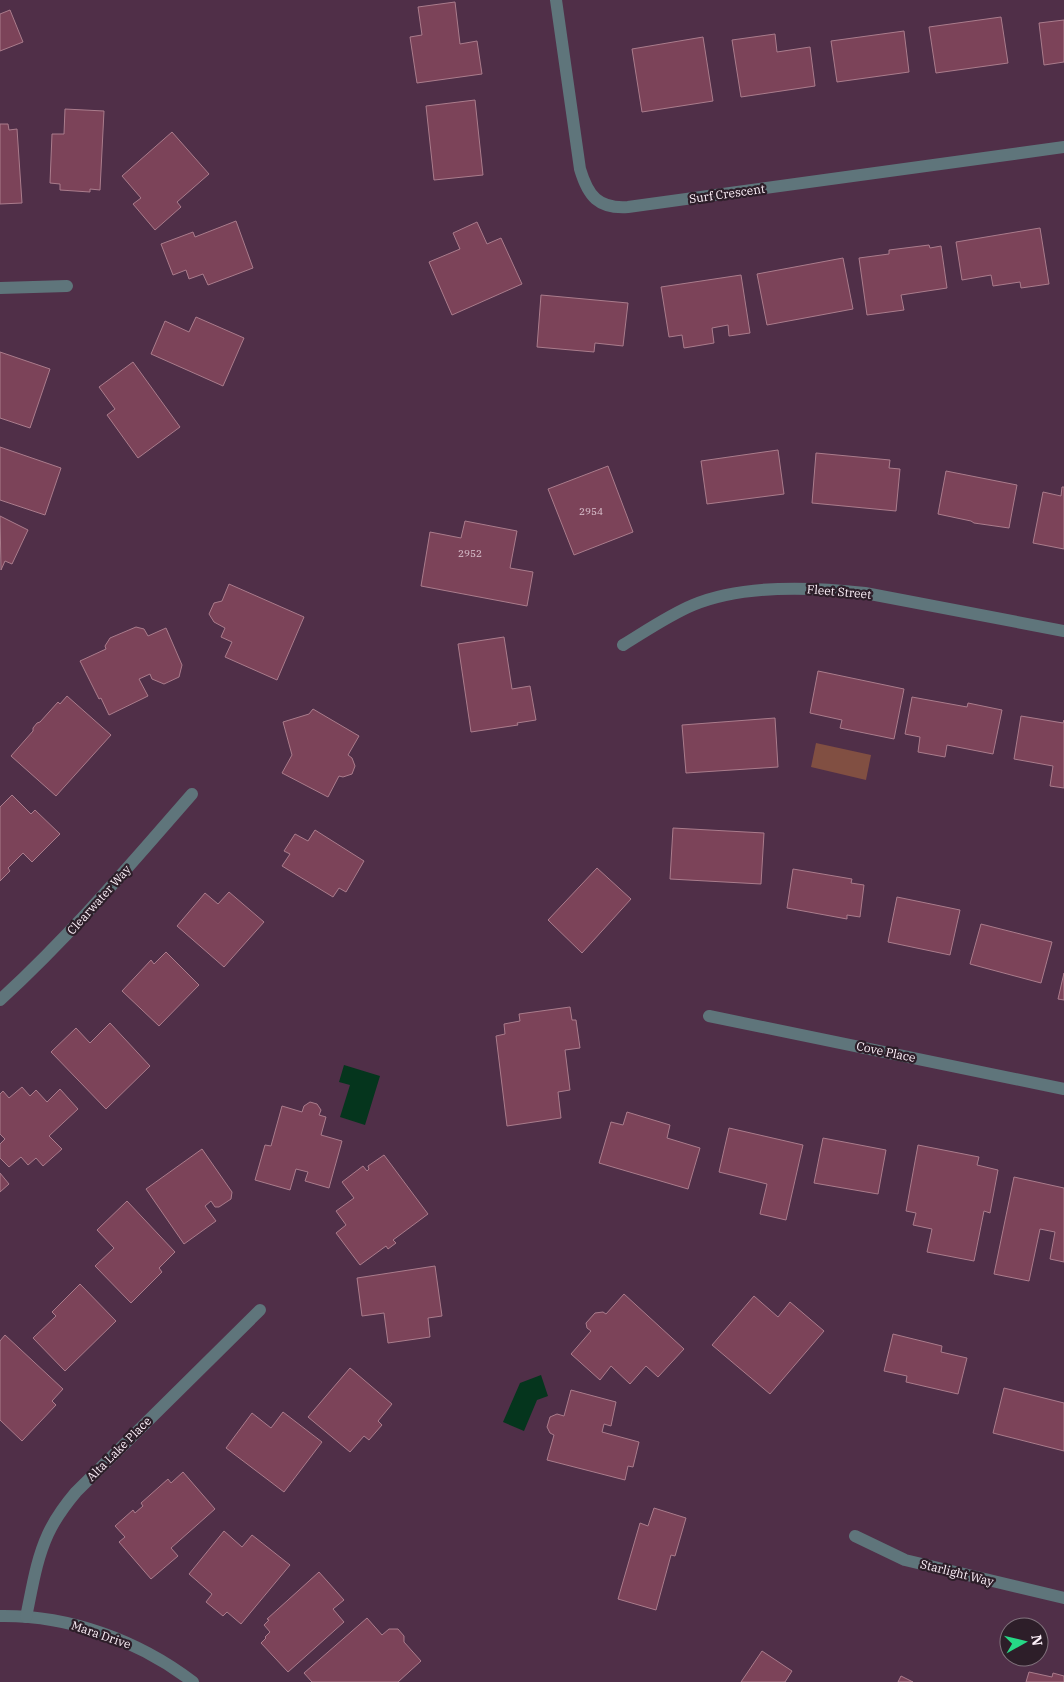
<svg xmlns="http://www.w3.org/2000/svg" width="1064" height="1682" font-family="'IBM Plex Serif',serif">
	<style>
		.green { fill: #814f42 }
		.water { fill: #05351d }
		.building { fill: #7c4359; stroke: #aa7c8c }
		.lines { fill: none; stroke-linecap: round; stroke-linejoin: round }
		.minor { stroke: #5f757b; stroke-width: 12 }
		.labels { text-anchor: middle; stroke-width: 4.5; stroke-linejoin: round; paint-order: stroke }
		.number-label { font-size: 10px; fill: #ddc5d1 }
		.street-label { font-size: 12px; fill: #fdf0f9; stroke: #2d1e29 }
	</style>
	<rect width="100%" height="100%" fill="#502f48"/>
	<!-- green -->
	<polygon class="green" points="816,743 871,755 866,780 811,767"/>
	<!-- water -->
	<g class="water">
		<polygon points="344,1065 380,1076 365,1125 340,1117 350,1085 339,1082"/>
		<polygon points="541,1375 548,1396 537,1400 524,1431 503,1422 520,1383"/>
	</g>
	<!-- building -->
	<g class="building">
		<polygon points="455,2 460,44 477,41 482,74 417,83 410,37 422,35 418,7"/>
		<polygon points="10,10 23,42 0,51 0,14"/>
		<polygon points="1001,17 1008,63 936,73 929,27"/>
		<polygon points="1064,20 1064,62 1044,65 1039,23"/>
		<polygon points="904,31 909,72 837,82 831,41"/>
		<polygon points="775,34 777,52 810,47 815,86 741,97 732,40"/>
		<polygon points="703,37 713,101 642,112 632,49"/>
		<polygon points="475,100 483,175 434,180 426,106"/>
		<polygon points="65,109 104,111 100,190 90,189 90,192 60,190 60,184 50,183 52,134 64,134"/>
		<polygon points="0,124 8,124 9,130 17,129 22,203 0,204"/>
		<polygon points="172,132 209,174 177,202 181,207 155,230 133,204 141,198 122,176"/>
		<polygon points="236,221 253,268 208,285 203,274 189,279 186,270 173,275 161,244 193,232 195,237"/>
		<polygon points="477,222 487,244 501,238 522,284 452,315 429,262 460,249 453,233"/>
		<polygon points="1040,228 1049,284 1021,288 1020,282 993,286 991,275 962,280 956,242"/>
		<polygon points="929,245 930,248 941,246 947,288 901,295 904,310 867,315 859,258 889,254 889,250"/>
		<polygon points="843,258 853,309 767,325 757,274"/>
		<polygon points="741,275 750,333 729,336 728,325 712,328 714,343 684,348 682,335 669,337 661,287"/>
		<polygon points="541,295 628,303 623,346 595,343 594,352 537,347"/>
		<polygon points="196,317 244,338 223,386 151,354 165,321 189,332"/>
		<polygon points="0,352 50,369 30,428 0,418"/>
		<polygon points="133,362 180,427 138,458 107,415 115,409 99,387"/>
		<polygon points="0,447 61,468 45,515 0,500"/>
		<polygon points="778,450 784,494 707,504 701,461"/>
		<polygon points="816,453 890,460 889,468 900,469 896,511 812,503"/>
		<polygon points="608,466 633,532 574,555 548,489"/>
		<polygon points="946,471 1017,485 1009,528 974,523 971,521 938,514"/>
		<polygon points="1062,487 1064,487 1064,549 1033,543 1043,492 1061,496"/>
		<polygon points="0,516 28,530 12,564 5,561 1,570"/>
		<polygon points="465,521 517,531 510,568 533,572 527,606 421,586 430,532 461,538"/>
		<polygon points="229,584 304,617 277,680 225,657 232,642 221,637 225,628 214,622 209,614 214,603 222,601"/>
		<polygon points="136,627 144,629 148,636 166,628 182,665 179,677 164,684 152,679 150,674 139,679 148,696 109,715 101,698 99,699 80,661 106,649 105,646 110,638"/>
		<polygon points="504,637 512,689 530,686 536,720 517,723 518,725 471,732 458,644"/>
		<polygon points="818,671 904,689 894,739 840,728 842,720 810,713"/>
		<polygon points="67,696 111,735 56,796 11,756 33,731 33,728 37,723 40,722 58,702 60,704"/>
		<polygon points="912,697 967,707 968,703 1002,710 993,754 947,745 945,757 918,752 920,737 905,734"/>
		<polygon points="313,709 359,736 348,755 352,758 355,766 352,774 343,777 339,776 328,797 282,773 292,755 283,722 309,714"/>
		<polygon points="1021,716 1063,723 1064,720 1064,788 1050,786 1053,766 1014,759"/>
		<polygon points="775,718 778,767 686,773 682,725"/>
		<polygon points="12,795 31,814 35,810 60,834 32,862 23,853 8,868 10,871 0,881 0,807"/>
		<polygon points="673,828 764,833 761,884 670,879"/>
		<polygon points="315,830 364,861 346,892 339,888 333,897 282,866 290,854 284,851 295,834 308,841"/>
		<polygon points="597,868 631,899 582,953 548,920"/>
		<polygon points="793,869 852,879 851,883 864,885 860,917 847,915 847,919 787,908"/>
		<polygon points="229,892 264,922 224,967 177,926 205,893 218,904"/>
		<polygon points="897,897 960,910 950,955 888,942"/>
		<polygon points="981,924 1052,942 1041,983 970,964"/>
		<polygon points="166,952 199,985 159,1026 122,991 151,960 154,964"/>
		<polygon points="1064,973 1064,1000 1058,999"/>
		<polygon points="570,1007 572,1020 576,1020 580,1048 565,1050 570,1090 558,1092 561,1118 507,1126 496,1036 505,1034 504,1024 520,1021 519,1014"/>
		<polygon points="110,1023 150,1066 106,1109 51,1052 76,1028 90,1043"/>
		<polygon points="22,1087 30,1096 36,1090 47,1102 60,1089 78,1109 49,1136 62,1149 43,1166 36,1158 28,1165 21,1157 9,1167 0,1158 0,1144 5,1139 0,1134 0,1094 3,1091 9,1098"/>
		<polygon points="310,1102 317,1104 321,1110 319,1115 326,1117 321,1135 342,1141 329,1188 305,1181 308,1172 296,1169 290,1190 255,1180 265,1145 271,1146 282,1106 302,1112 304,1106"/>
		<polygon points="627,1112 670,1125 667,1138 700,1148 688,1189 599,1163 611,1122 623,1125"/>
		<polygon points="729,1128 803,1145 786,1220 760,1214 767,1184 719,1172"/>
		<polygon points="823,1138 886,1150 878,1194 814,1183"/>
		<polygon points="918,1145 979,1157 977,1165 998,1170 990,1213 984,1211 974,1261 927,1252 932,1229 913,1225 916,1213 906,1211"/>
		<polygon points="202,1149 232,1192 231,1199 219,1207 215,1207 211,1201 205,1206 216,1221 184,1244 146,1189"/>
		<polygon points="384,1155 428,1214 393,1240 396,1243 388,1249 386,1246 360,1265 336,1233 346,1225 336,1211 354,1198 342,1182 363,1166 367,1171 369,1169 368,1166"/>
		<polygon points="0,1173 9,1184 0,1192"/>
		<polygon points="1014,1177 1064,1188 1064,1262 1050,1259 1055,1232 1040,1229 1029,1281 994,1274"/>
		<polygon points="127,1201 175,1252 159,1268 162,1272 131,1303 95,1266 114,1248 97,1230"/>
		<polygon points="435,1266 442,1316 428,1318 430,1337 388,1343 384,1313 362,1316 357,1278"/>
		<polygon points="80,1284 116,1321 65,1371 33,1338 56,1316 52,1312"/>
		<polygon points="624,1294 684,1349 658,1377 646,1366 630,1384 611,1366 600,1380 571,1354 591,1331 587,1328 586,1323 595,1313 603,1312 606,1314"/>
		<polygon points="754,1296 778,1317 790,1302 824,1331 770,1394 712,1345"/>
		<polygon points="893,1334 942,1346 941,1352 967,1358 958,1394 906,1382 907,1376 884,1371"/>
		<polygon points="5,1335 63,1389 52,1401 56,1405 22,1441 0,1420 0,1341"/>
		<polygon points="350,1368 392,1404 378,1421 382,1425 369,1440 364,1436 350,1452 308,1417"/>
		<polygon points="1004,1388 1064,1403 1064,1451 993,1433"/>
		<polygon points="571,1390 616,1402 611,1426 604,1424 602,1432 639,1442 633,1467 628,1466 625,1480 547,1460 554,1435 550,1433 547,1427 550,1417 557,1414 564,1416"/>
		<polygon points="283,1412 322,1442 284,1492 226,1448 252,1413 271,1428"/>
		<polygon points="183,1472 215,1509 171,1548 178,1556 151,1579 119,1542 125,1537 115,1526 133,1510 135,1513 143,1506 141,1503 168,1479 171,1483"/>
		<polygon points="654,1508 686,1518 675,1556 671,1555 656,1610 618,1599 640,1523 648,1526"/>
		<polygon points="224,1531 242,1547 252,1535 290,1565 241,1624 227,1612 223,1616 206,1602 212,1594 189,1574"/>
		<polygon points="319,1572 344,1600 333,1609 344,1622 288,1672 261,1643 266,1638 265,1637 270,1632 264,1625 269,1620 267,1619"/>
		<polygon points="367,1618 382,1635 389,1629 398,1629 404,1636 404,1642 421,1661 398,1682 312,1682 304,1673"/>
		<polygon points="762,1651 792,1671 785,1682 741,1682"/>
		<polygon points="1029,1672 1052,1677 1053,1673 1064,1676 1064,1682 1026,1682"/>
		<polygon points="901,1676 913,1682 898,1682"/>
	</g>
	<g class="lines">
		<!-- minor -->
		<g class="minor">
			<path d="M556 0 580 169C588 196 598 209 628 207L1064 147"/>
			<polyline points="0,288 67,286"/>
			<path d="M623 645C646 631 669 615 693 605 743 584 812 587 865 593L1064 631"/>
			<path d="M0 1000C70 936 130 865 192 794"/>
			<polyline points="709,1016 1064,1089"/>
			<polyline points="855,1536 905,1560 1064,1598"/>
			<path d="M0 1616C69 1615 138 1640 193 1682"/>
			<path d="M26 1617C32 1589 36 1560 48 1534 55 1519 65 1505 76 1492L260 1310"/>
		</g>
	</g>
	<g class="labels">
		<!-- number labels -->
		<g class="number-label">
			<text x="591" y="515">2954</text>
			<text x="470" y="557">2952</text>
		</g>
		<!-- street labels -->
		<g class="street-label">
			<text transform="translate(727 194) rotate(-8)" y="4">Surf Crescent</text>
			<text transform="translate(839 592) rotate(5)" y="4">Fleet Street</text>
			<text transform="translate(99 900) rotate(-48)" y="4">Clearwater Way</text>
			<text transform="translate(886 1052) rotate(12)" y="4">Cove Place</text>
			<text transform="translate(119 1449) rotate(-45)" y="4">Alta Lake Place</text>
			<text transform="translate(957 1573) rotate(14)" y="4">Starlight Way</text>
			<text transform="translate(101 1635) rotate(19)" y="4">Mara Drive</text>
		</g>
	</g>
	<!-- north arrow -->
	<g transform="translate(1024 1642) rotate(82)"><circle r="24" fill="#2d1e29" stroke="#80727c"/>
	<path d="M0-4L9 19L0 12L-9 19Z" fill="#26d886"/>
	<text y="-8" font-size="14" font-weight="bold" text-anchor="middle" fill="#fdf0f9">N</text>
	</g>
</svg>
